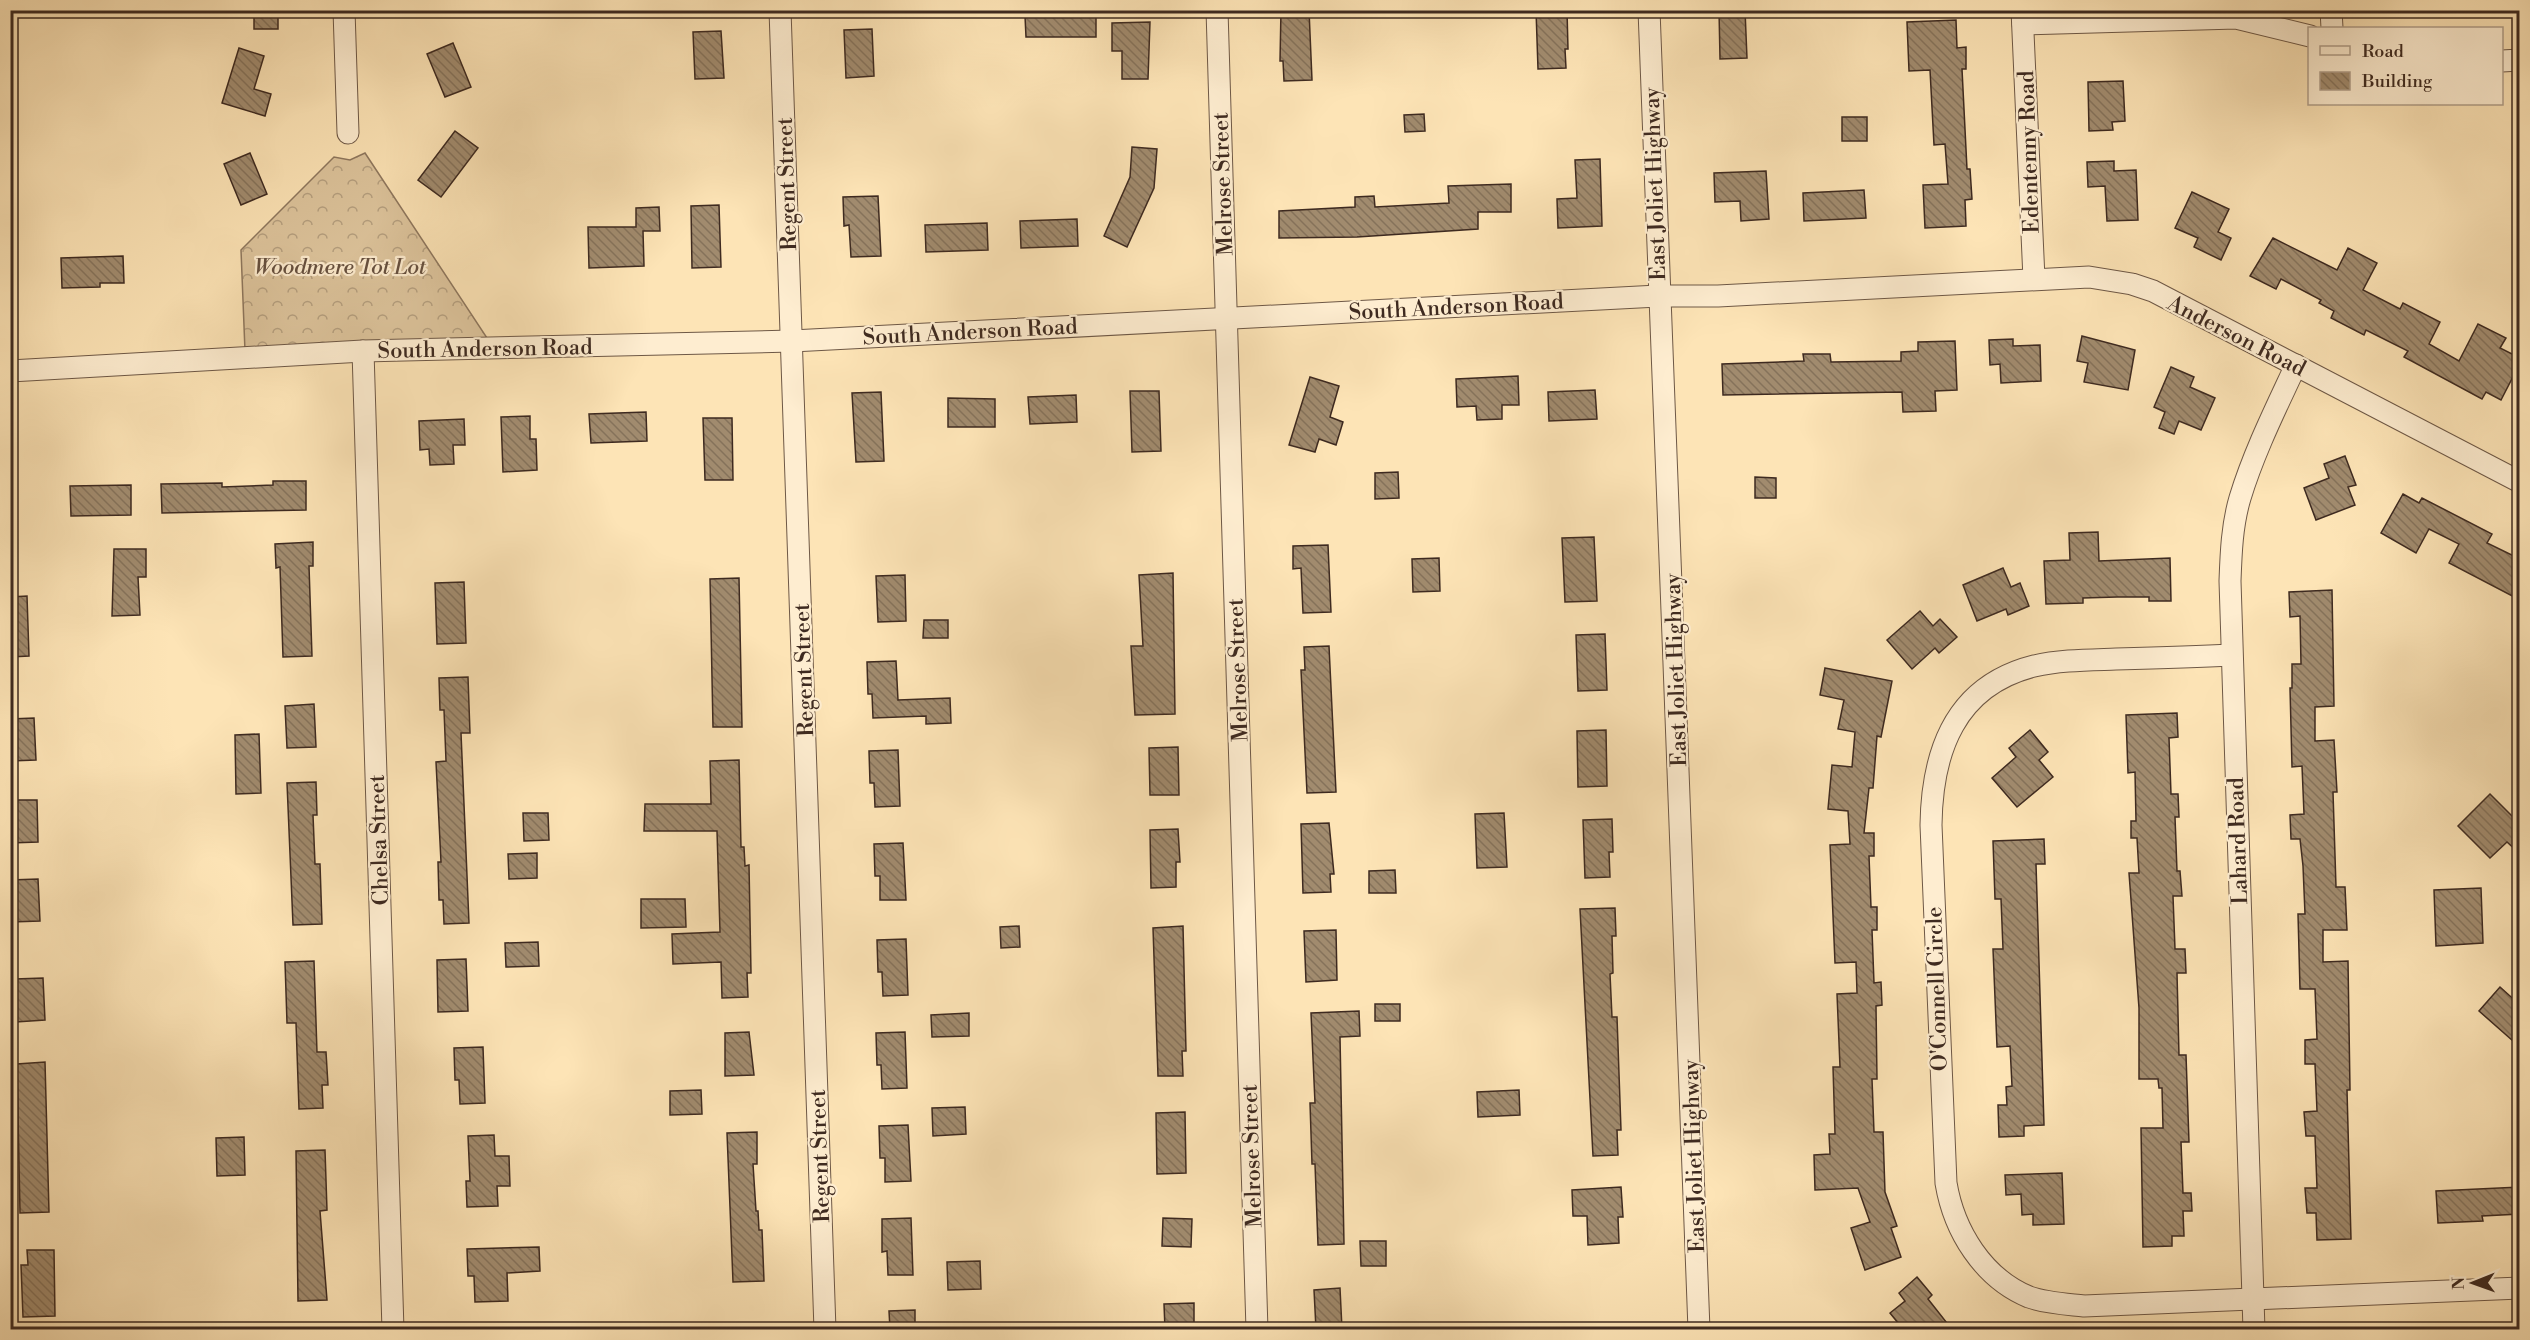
<svg xmlns="http://www.w3.org/2000/svg" width="2530" height="1340" font-family="'Libre Bodoni',serif">
	<style>
		.forest { fill: url(#forest-crowns); stroke: #8e775e; stroke-width: 1.5 }
		.building { fill: url(#building-back-hatch); stroke: #3e2a20; stroke-width: 1.5 }
		.lines { fill: none; stroke-linecap: round; stroke-linejoin: round }
		.street-casing { stroke: #6e5846; stroke-width: 23 }
		.street { stroke: #feedd0; stroke-width: 21 }
		.labels { text-anchor: middle; stroke-width: 4.5; stroke-linejoin: round; paint-order: stroke }
		.street-label { font-size: 22px; fill: #3e2a20; stroke: #feedd0 }
		.park-label { font-size: 22px; font-style: italic; fill: #66503f; stroke: #feedd0 }
	</style>
	<defs>
		<pattern id="forest-crowns" width="20" height="18" patternUnits="userSpaceOnUse" patternTransform="scale(1.5)"><rect width="20" height="18" fill="#ddc49c"/><path d="M2 6a3 3 0 1 1 6 0M12 15a3 3 0 1 1 6 0" fill="none" stroke="#b59f7f"/></pattern>
		<pattern id="building-back-hatch" width="6" height="6" patternUnits="userSpaceOnUse" patternTransform="scale(1.5)"><rect width="6" height="6" fill="#a18b6e"/><path d="M-1 5l2 2M0 0l6 6M5-1l2 2" fill="none" stroke="#85725a"/></pattern>
	</defs>
	<rect width="100%" height="100%" fill="#fde4b6"/>
	<filter id="stains"><feTurbulence type="fractalNoise" baseFrequency=".00333" numOctaves="4"/><feColorMatrix values="0 0 0 0 .2 0 0 0 0 .09 0 0 0 0 .02 0 0 0 .5 -.17"/></filter>
	<radialGradient id="worn" r=".72"><stop offset=".6" stop-color="#630" stop-opacity="0"/><stop offset="1" stop-color="#630" stop-opacity=".3"/></radialGradient>
	<!-- forest -->
	<polygon class="forest" points="365,153 489,341 245,351 241,250 334,157 350,160"/>
	<!-- building -->
	<g class="building">
		<rect x="254" y="10" width="24" height="19"/>
		<polygon points="1281,10 1309,10 1312,80 1284,81 1283,61 1280,61"/>
		<polygon points="1536,10 1567,10 1568,49 1565,49 1566,68 1538,69"/>
		<polygon points="1719,10 1745,10 1747,58 1720,59"/>
		<polygon points="1096,13 1096,37 1026,37 1025,16"/>
		<polygon points="1956,20 1957,48 1966,47 1966,69 1962,69 1967,169 1970,169 1972,199 1965,200 1966,226 1925,228 1923,185 1948,184 1945,144 1934,145 1930,70 1909,71 1907,22"/>
		<polygon points="1150,22 1148,79 1122,79 1122,51 1112,51 1112,23"/>
		<polygon points="872,29 874,76 846,78 844,30"/>
		<polygon points="721,31 724,78 695,79 693,32"/>
		<polygon points="453,43 471,87 445,97 427,54"/>
		<polygon points="239,48 264,56 254,89 271,94 265,116 222,103"/>
		<polygon points="2123,81 2125,121 2112,122 2113,130 2089,131 2088,82"/>
		<polygon points="1424,114 1425,131 1405,132 1404,115"/>
		<rect x="1842" y="117" width="25" height="24"/>
		<polygon points="455,131 478,148 441,197 418,180"/>
		<polygon points="1132,147 1157,149 1154,188 1127,247 1104,236 1130,177"/>
		<polygon points="250,153 267,194 241,205 224,164"/>
		<polygon points="1600,159 1602,226 1558,228 1557,199 1577,198 1575,160"/>
		<polygon points="2114,161 2114,171 2136,170 2138,220 2107,221 2105,186 2088,187 2087,162"/>
		<polygon points="1766,171 1769,219 1741,221 1740,201 1715,202 1714,173"/>
		<polygon points="1511,184 1511,212 1478,212 1478,229 1357,237 1279,238 1279,211 1355,207 1355,197 1374,196 1375,207 1449,203 1448,186"/>
		<polygon points="1864,190 1866,218 1804,221 1803,193"/>
		<polygon points="2192,192 2229,209 2218,232 2231,238 2221,260 2194,247 2198,238 2175,228"/>
		<polygon points="878,196 881,256 851,257 849,225 844,226 843,197"/>
		<polygon points="719,205 721,267 692,268 691,206"/>
		<polygon points="659,207 660,231 643,231 644,266 589,268 588,227 636,227 636,208"/>
		<polygon points="1077,219 1078,246 1021,248 1020,221"/>
		<polygon points="987,223 988,250 926,252 925,225"/>
		<polygon points="2273,238 2337,270 2348,248 2377,263 2363,290 2400,309 2403,303 2440,322 2429,344 2459,361 2478,324 2506,338 2500,348 2520,358 2520,363 2501,400 2486,392 2482,399 2404,357 2408,351 2366,330 2364,335 2331,318 2334,311 2319,303 2321,300 2281,279 2276,289 2250,276"/>
		<polygon points="123,256 124,283 100,283 100,287 62,288 61,258"/>
		<polygon points="2082,336 2135,350 2128,390 2084,382 2088,363 2077,361"/>
		<polygon points="2013,339 2013,346 2040,345 2041,381 2001,383 2000,364 1990,365 1989,340"/>
		<polygon points="1955,341 1957,390 1935,391 1936,411 1903,412 1902,392 1723,395 1722,364 1804,361 1803,354 1830,354 1831,362 1901,361 1901,352 1918,351 1918,342"/>
		<polygon points="2171,367 2194,377 2190,387 2215,398 2201,430 2179,421 2174,434 2159,428 2165,412 2154,407"/>
		<polygon points="1518,376 1519,405 1502,405 1502,419 1477,420 1476,406 1457,407 1456,379"/>
		<polygon points="1310,377 1339,386 1330,417 1343,422 1336,445 1319,439 1315,452 1289,445"/>
		<polygon points="1595,390 1597,419 1549,421 1548,392"/>
		<polygon points="1130,391 1159,391 1161,451 1132,452"/>
		<polygon points="881,392 884,461 856,462 852,393"/>
		<polygon points="1076,395 1077,422 1030,424 1028,397"/>
		<polygon points="948,398 995,399 995,427 948,427"/>
		<polygon points="646,412 647,441 591,443 589,414"/>
		<polygon points="530,416 530,439 536,439 537,470 503,472 501,417"/>
		<polygon points="703,418 732,418 733,480 705,480"/>
		<polygon points="464,419 465,445 453,445 454,464 430,465 429,449 420,450 419,421"/>
		<polygon points="2345,456 2356,485 2348,487 2355,505 2316,520 2304,488 2329,478 2324,464"/>
		<polygon points="1398,472 1399,498 1375,499 1375,473"/>
		<polygon points="1755,477 1776,478 1776,498 1755,498"/>
		<polygon points="273,481 306,481 306,510 162,513 161,484 222,483 222,487 273,485"/>
		<polygon points="131,485 131,515 71,516 70,486"/>
		<polygon points="2403,494 2419,503 2422,498 2492,534 2487,543 2520,559 2520,600 2449,563 2459,544 2429,529 2416,553 2381,533"/>
		<polygon points="2098,532 2099,561 2170,558 2171,601 2149,601 2149,597 2117,597 2083,598 2083,603 2046,604 2044,561 2070,560 2069,533"/>
		<polygon points="1594,537 1597,601 1565,602 1562,538"/>
		<polygon points="313,542 313,566 309,566 312,656 283,657 280,567 276,568 275,544"/>
		<polygon points="1328,545 1331,612 1303,613 1301,568 1293,569 1293,546"/>
		<polygon points="114,549 146,549 146,577 138,577 140,615 112,616"/>
		<polygon points="1439,558 1440,591 1413,592 1412,559"/>
		<polygon points="2003,568 2011,587 2020,583 2029,606 2008,615 2006,609 1977,621 1963,585"/>
		<polygon points="1173,573 1175,714 1135,715 1131,646 1143,646 1139,575"/>
		<polygon points="905,575 906,621 878,622 876,576"/>
		<polygon points="739,578 742,727 713,727 710,579"/>
		<polygon points="464,582 466,643 437,644 435,583"/>
		<polygon points="2332,590 2334,706 2315,707 2315,741 2334,740 2337,792 2333,792 2336,887 2345,887 2347,930 2323,930 2323,962 2348,961 2350,1090 2347,1090 2351,1239 2317,1240 2316,1213 2307,1213 2305,1188 2317,1188 2315,1136 2306,1136 2304,1112 2317,1111 2315,1064 2305,1064 2305,1040 2317,1039 2315,989 2300,989 2298,914 2305,914 2303,866 2300,839 2291,839 2290,815 2304,814 2302,766 2292,767 2290,688 2292,688 2292,664 2301,664 2300,616 2290,617 2289,592"/>
		<polygon points="27,596 29,656 10,657 10,597"/>
		<polygon points="1920,611 1933,626 1940,619 1957,637 1939,653 1935,648 1912,669 1887,640"/>
		<polygon points="924,620 948,620 948,638 923,638"/>
		<polygon points="1605,634 1607,690 1578,691 1576,635"/>
		<polygon points="1329,646 1336,792 1307,793 1301,670 1305,670 1304,647"/>
		<polygon points="896,661 898,700 950,698 951,723 926,724 926,716 873,718 872,694 868,694 867,662"/>
		<polygon points="1825,668 1892,681 1881,737 1877,736 1873,788 1869,788 1864,833 1874,833 1874,856 1869,856 1871,907 1877,907 1877,930 1872,930 1874,983 1881,982 1882,1005 1876,1006 1877,1079 1872,1079 1874,1132 1883,1132 1885,1192 1897,1226 1891,1228 1901,1257 1865,1270 1851,1228 1870,1222 1858,1188 1815,1190 1814,1155 1830,1154 1829,1134 1835,1134 1833,1067 1840,1067 1837,994 1857,993 1856,962 1835,963 1830,845 1850,844 1848,811 1828,809 1832,765 1852,767 1855,732 1838,729 1844,700 1820,695"/>
		<polygon points="468,677 470,733 461,733 469,923 444,924 443,900 439,900 438,862 441,862 436,762 446,761 444,710 440,710 439,678"/>
		<polygon points="314,704 316,747 287,748 285,706"/>
		<polygon points="2177,713 2178,737 2169,738 2171,794 2178,794 2179,817 2175,817 2177,871 2180,871 2182,896 2173,896 2175,949 2185,949 2186,973 2177,973 2179,1055 2186,1055 2189,1142 2181,1142 2183,1193 2191,1193 2192,1211 2183,1211 2184,1236 2172,1236 2172,1246 2143,1247 2141,1128 2163,1128 2162,1088 2159,1088 2158,1079 2139,1079 2139,1008 2129,873 2139,873 2137,838 2131,838 2131,821 2136,821 2135,772 2128,773 2126,715"/>
		<polygon points="34,718 36,760 10,761 10,719"/>
		<polygon points="1606,730 1607,786 1578,787 1577,731"/>
		<polygon points="2030,730 2048,752 2039,760 2053,777 2017,807 1992,778 2016,757 2009,748"/>
		<polygon points="259,734 261,793 236,794 235,735"/>
		<polygon points="1178,747 1179,795 1150,795 1149,748"/>
		<polygon points="898,750 900,806 875,807 874,783 870,783 869,751"/>
		<polygon points="739,760 741,847 744,847 745,866 749,865 751,973 747,973 748,997 722,998 721,962 673,964 672,934 720,932 717,831 644,831 645,804 711,804 710,761"/>
		<polygon points="316,782 317,815 313,815 315,864 320,864 322,924 293,925 287,783"/>
		<polygon points="2490,794 2512,816 2520,808 2520,854 2507,842 2490,858 2458,826"/>
		<polygon points="10,800 37,800 38,842 10,843"/>
		<polygon points="523,813 548,813 549,840 524,841"/>
		<polygon points="1504,813 1507,867 1477,868 1475,814"/>
		<polygon points="1612,819 1613,852 1609,852 1610,877 1585,878 1583,820"/>
		<polygon points="1329,823 1334,874 1330,874 1331,892 1303,893 1301,824"/>
		<polygon points="1178,829 1180,862 1176,862 1176,887 1151,888 1150,830"/>
		<polygon points="2044,839 2045,864 2036,864 2044,1125 2024,1126 2024,1136 1999,1137 1998,1105 2007,1105 2006,1087 2012,1086 2010,1046 1997,1047 1993,949 2003,949 2001,899 1995,899 1993,841"/>
		<polygon points="903,843 906,900 880,900 880,876 875,876 874,844"/>
		<polygon points="537,853 537,878 509,879 508,854"/>
		<polygon points="1395,870 1396,893 1369,893 1369,871"/>
		<polygon points="38,879 40,921 11,922 10,880"/>
		<polygon points="2481,888 2483,943 2436,946 2434,890"/>
		<polygon points="641,899 685,899 686,927 641,928"/>
		<polygon points="1615,908 1616,936 1612,936 1613,973 1610,974 1612,1017 1617,1017 1621,1130 1617,1130 1618,1155 1593,1156 1580,909"/>
		<polygon points="1019,926 1020,947 1001,948 1000,927"/>
		<polygon points="1183,926 1186,1051 1182,1051 1183,1076 1158,1076 1153,928"/>
		<polygon points="1336,930 1337,980 1306,982 1304,931"/>
		<polygon points="906,939 908,995 883,996 882,972 878,972 877,940"/>
		<polygon points="538,942 539,966 506,967 505,943"/>
		<polygon points="466,959 468,1011 438,1012 437,960"/>
		<polygon points="314,961 317,1052 326,1052 328,1085 322,1085 323,1108 299,1109 296,1023 287,1023 285,962"/>
		<polygon points="43,978 45,1020 16,1022 15,979"/>
		<polygon points="2500,987 2520,1005 2520,1033 2513,1041 2479,1011"/>
		<rect x="1375" y="1004" width="25" height="17"/>
		<polygon points="1359,1011 1360,1036 1340,1037 1344,1244 1318,1245 1315,1164 1312,1164 1310,1103 1315,1103 1311,1013"/>
		<polygon points="969,1013 969,1036 932,1037 931,1015"/>
		<polygon points="749,1032 754,1075 725,1076 725,1033"/>
		<polygon points="905,1032 907,1088 882,1089 881,1065 877,1065 876,1033"/>
		<polygon points="483,1047 485,1103 460,1104 459,1080 455,1080 454,1048"/>
		<polygon points="45,1062 49,1212 20,1213 17,1064"/>
		<polygon points="701,1090 702,1114 670,1115 670,1091"/>
		<polygon points="1519,1090 1520,1115 1478,1117 1477,1092"/>
		<polygon points="965,1107 966,1134 933,1136 932,1108"/>
		<polygon points="1185,1112 1186,1173 1157,1174 1156,1113"/>
		<polygon points="908,1125 911,1181 885,1182 885,1158 880,1158 879,1126"/>
		<polygon points="757,1132 757,1164 753,1164 756,1211 758,1211 759,1230 762,1230 764,1281 733,1282 727,1133"/>
		<polygon points="494,1135 495,1156 509,1156 510,1186 497,1186 498,1206 467,1207 466,1181 470,1181 468,1136"/>
		<polygon points="244,1137 245,1175 217,1176 216,1138"/>
		<polygon points="325,1150 327,1210 320,1211 327,1300 298,1301 296,1151"/>
		<polygon points="2062,1173 2064,1224 2033,1225 2033,1214 2022,1215 2021,1194 2006,1195 2005,1175"/>
		<polygon points="1621,1187 1623,1217 1618,1217 1619,1243 1588,1245 1587,1216 1573,1216 1572,1190"/>
		<polygon points="2520,1187 2520,1214 2482,1216 2483,1221 2438,1223 2436,1191"/>
		<polygon points="911,1218 913,1275 888,1275 887,1251 882,1252 882,1219"/>
		<polygon points="1163,1218 1192,1219 1191,1247 1162,1246"/>
		<polygon points="1360,1241 1386,1241 1386,1266 1361,1266"/>
		<polygon points="539,1247 540,1271 507,1273 508,1301 475,1302 474,1276 468,1276 467,1249"/>
		<polygon points="27,1250 54,1250 55,1316 23,1317 21,1265 28,1265"/>
		<polygon points="980,1261 981,1289 948,1290 947,1262"/>
		<polygon points="1917,1277 1932,1295 1928,1299 1947,1323 1939,1329 1903,1329 1890,1313 1905,1301 1899,1293"/>
		<polygon points="1340,1288 1342,1329 1316,1329 1314,1290"/>
		<polygon points="1194,1303 1194,1329 1165,1329 1164,1304"/>
		<polygon points="915,1310 915,1329 890,1329 889,1311"/>
	</g>
	<g class="lines">
		<defs>
			<g id="street">
				<polyline points="344,10 348,133"/>
				<polyline points="780,10 825,1330"/>
				<polyline points="1217,10 1257,1330"/>
				<path d="M1649 10C1663 450 1686 890 1699 1330"/>
				<polyline points="2022,10 2034,279"/>
				<polyline points="2331,10 2332,28"/>
				<polyline points="2023,24 2236,18 2310,36"/>
				<polyline points="2502,61 2520,60"/>
				<polyline points="363,351 393,1330"/>
				<polyline points="10,371 363,351 792,341 1658,296 1718,296 2089,277 2132,284 2153,291 2520,482"/>
				<path d="M2231 655C2192 657 2154 658 2116 659 2088 660 2060 660 2034 666 1955 686 1932 751 1931 825L1946 1183C1954 1231 1983 1278 2029 1297 2046 1303 2066 1304 2084 1306L2520 1288"/>
				<path d="M2254 1330 2230 581C2231 553 2232 525 2240 498 2254 452 2276 408 2296 365"/>
			</g>
		</defs>
		<!-- street casing -->
		<use href="#street" class="street-casing"/>
		<!-- street -->
		<use href="#street" class="street"/>
	</g>
	<g class="labels">
		<!-- street labels -->
		<g class="street-label">
			<text transform="translate(2028 152) rotate(-92)" y="8">Edentenny Road</text>
			<text transform="translate(786 184) rotate(-92)" y="8">Regent Street</text>
			<text transform="translate(1222 184) rotate(-92)" y="8">Melrose Street</text>
			<text transform="translate(1654 184) rotate(-92)" y="8">East Joliet Highway</text>
			<text transform="translate(1456 306) rotate(-3)" y="8">South Anderson Road</text>
			<text transform="translate(970 331) rotate(-3)" y="8">South Anderson Road</text>
			<text transform="translate(2237 335) rotate(27)" y="8">Anderson Road</text>
			<text transform="translate(485 348) rotate(-1)" y="8">South Anderson Road</text>
			<text transform="translate(803 670) rotate(-92)" y="8">Regent Street</text>
			<text transform="translate(1237 670) rotate(-92)" y="8">Melrose Street</text>
			<text transform="translate(1675 670) rotate(-92)" y="8">East Joliet Highway</text>
			<text transform="translate(378 840) rotate(-92)" y="8">Chelsa Street</text>
			<text transform="translate(2237 841) rotate(-92)" y="8">Lahard Road</text>
			<text transform="translate(1936 989) rotate(-92)" y="8">O'Connell Circle</text>
			<text transform="translate(819 1156) rotate(-92)" y="8">Regent Street</text>
			<text transform="translate(1251 1156) rotate(-92)" y="8">Melrose Street</text>
			<text transform="translate(1693 1156) rotate(-92)" y="8">East Joliet Highway</text>
		</g>
		<!-- park labels -->
		<g class="park-label">
			<text x="340" y="274">Woodmere Tot Lot</text>
		</g>
	</g>
	<!-- margin -->
	<rect width="2530" height="1340" fill="none" stroke="#fde4b6" stroke-width="36"/>
	<rect x="12" y="12" width="2506" height="1316" fill="none" stroke="#3e2a20" stroke-width="3"/>
	<rect x="18" y="18" width="2494" height="1304" fill="none" stroke="#3e2a20" stroke-width="1.5"/>
	<!-- legend -->
	<rect x="2308" y="27" width="195" height="78" fill="#feedd0" stroke="#b19f8a" stroke-width="1.5"/>
	<rect x="2320" y="46" width="30" height="9" fill="#feedd0" stroke="#b19f8a" stroke-width="1.5"/>
	<text x="2362" y="57" font-size="18" fill="#3e2a20">Road</text>
	<rect x="2320" y="72" width="30" height="18" fill="url(#building-back-hatch)" stroke="#b19f8a" stroke-width="1.5"/>
	<text x="2362" y="87" font-size="18" fill="#3e2a20">Building</text>
	<!-- north arrow -->
	<g transform="translate(2473 1283) rotate(269)" stroke="#feedd0" stroke-width="4.5" paint-order="stroke">
	<path d="M0-4.5L10 22L0 15L-10 22Z" fill="#3e2a20"/>
	<text y="-9" font-size="16" font-weight="bold" text-anchor="middle" fill="#3e2a20">N</text>
	</g>
	<rect width="100%" height="100%" filter="url(#stains)"/>
	<rect width="100%" height="100%" fill="url(#worn)"/>
</svg>
